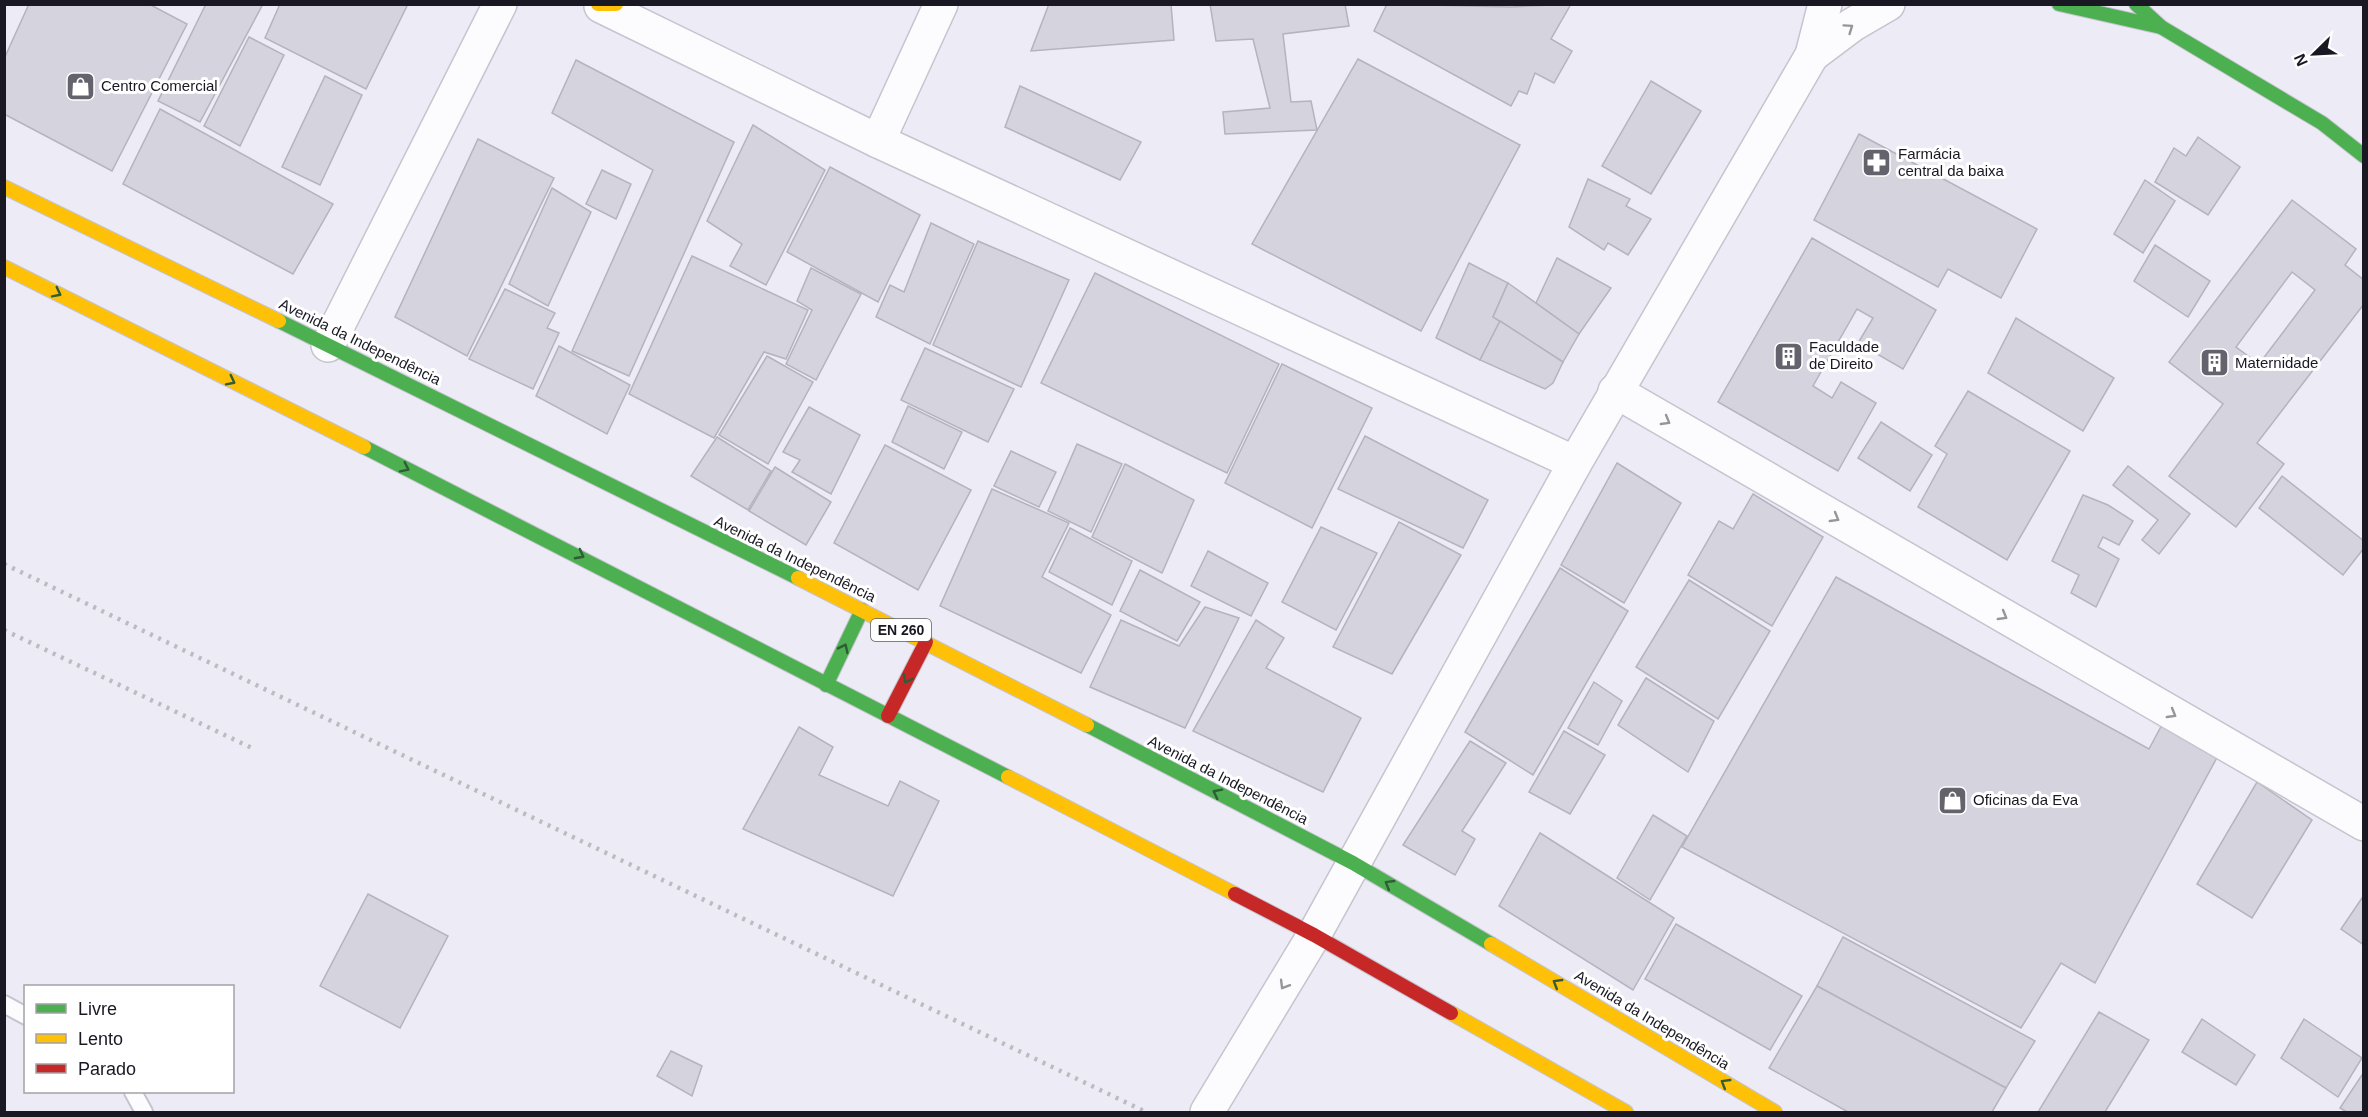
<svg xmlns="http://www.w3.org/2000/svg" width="2368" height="1117" font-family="Helvetica,sans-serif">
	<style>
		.building { fill: #d4d3de; stroke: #b4b3be; stroke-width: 1.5; fill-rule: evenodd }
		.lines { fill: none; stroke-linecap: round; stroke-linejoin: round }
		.lane-casing { stroke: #c5c4cf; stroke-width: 20 }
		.street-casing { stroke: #c5c4cf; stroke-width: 36 }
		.fast-casing { stroke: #c5c4cf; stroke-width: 16 }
		.slow-casing { stroke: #c5c4cf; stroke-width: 16 }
		.jam-casing { stroke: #c5c4cf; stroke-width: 16 }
		.lane { stroke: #fcfcfe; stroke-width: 16 }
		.street { stroke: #fcfcfe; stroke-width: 33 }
		.fast { stroke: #4caf50; stroke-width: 14 }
		.slow { stroke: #ffc107; stroke-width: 14 }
		.jam { stroke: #c62828; stroke-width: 14 }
		.rail { stroke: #bcbcbf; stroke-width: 4.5; stroke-dasharray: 3 6; stroke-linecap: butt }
		.oneway { stroke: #96959b }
		.oneway2 { stroke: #305c37 }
		.labels { text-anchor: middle; stroke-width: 6; stroke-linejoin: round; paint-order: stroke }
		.shield { fill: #fff; stroke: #5e5d65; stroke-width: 1.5 }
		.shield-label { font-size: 14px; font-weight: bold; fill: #191823 }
		.poi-label { font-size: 15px; fill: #191823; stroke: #fff; text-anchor: start }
		.street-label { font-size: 15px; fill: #191823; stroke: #fff }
	</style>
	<rect width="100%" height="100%" fill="#ecebf6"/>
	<!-- building -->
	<g class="building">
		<polygon points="29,4 149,4 187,24 112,171 4,114 4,59"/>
		<polygon points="206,4 263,4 200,122 158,101"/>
		<polygon points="280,4 408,4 366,89 265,38"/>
		<polygon points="1049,4 1171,4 1174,40 1031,51"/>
		<polygon points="1210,4 1345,4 1349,26 1283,34 1291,102 1311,101 1317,130 1225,134 1223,112 1270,108 1253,39 1216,41"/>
		<polygon points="1387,4 1511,7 1571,4 1551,39 1572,51 1554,83 1535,73 1527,94 1519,91 1511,106 1374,31"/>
		<polygon points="249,37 284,55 240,146 204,126"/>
		<polygon points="1358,59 1520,145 1421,331 1252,244"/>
		<polygon points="576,60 734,142 629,376 572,351 653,170 552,113"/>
		<polygon points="325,76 362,95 320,185 282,167"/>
		<polygon points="1651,81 1701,111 1651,194 1602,166"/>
		<polygon points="1020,86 1141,142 1120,180 1005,127"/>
		<polygon points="160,109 333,204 293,274 123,184"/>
		<polygon points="753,125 825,170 766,285 730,266 742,244 707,221"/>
		<polygon points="1859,134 2037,229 2001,298 1948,269 1938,287 1814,220"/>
		<polygon points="2198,137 2240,167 2208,215 2155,182 2174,148 2186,156"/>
		<polygon points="478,139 554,178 467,356 395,317"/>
		<polygon points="830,167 920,215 878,302 787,252"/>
		<polygon points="602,170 631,184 616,219 586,204"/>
		<polygon points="1588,179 1630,199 1626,206 1651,219 1628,255 1608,243 1604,250 1569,227"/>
		<polygon points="2145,180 2175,201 2143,253 2114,234"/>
		<polygon points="552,188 591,212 548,306 509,284"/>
		<path d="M2292 200 2356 249 2345 265 2364 280V304L2257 443 2284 464 2236 527 2169 476 2223 404 2169 362ZM2292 272 2315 290 2259 364 2236 347Z"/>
		<polygon points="931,223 974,244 930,344 876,317 890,285 904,292"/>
		<polygon points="1812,238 1936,310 1903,369 1858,343 1873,318 1857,309 1813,386 1832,398 1841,382 1876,403 1838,471 1718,402"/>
		<polygon points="978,241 1069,280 1021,387 933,345"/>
		<polygon points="2155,245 2210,281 2188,317 2134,281"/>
		<polygon points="692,256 808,310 786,359 764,352 714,438 629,394"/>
		<polygon points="1557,258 1611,288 1579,334 1536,303"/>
		<polygon points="1469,263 1508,283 1493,317 1500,321 1480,360 1436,338"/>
		<polygon points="811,268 861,294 816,380 786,364 812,310 797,301"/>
		<polygon points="1095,273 1279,364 1227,473 1041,383"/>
		<polygon points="1508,283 1579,334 1563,362 1493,317"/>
		<polygon points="505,289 555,313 547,328 559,333 533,389 469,359"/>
		<polygon points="2016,318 2114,378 2083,431 1988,373"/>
		<polygon points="1500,321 1563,362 1553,383 1545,389 1480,360"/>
		<polygon points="559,346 630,385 607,434 536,396"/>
		<polygon points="925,348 1014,389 988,442 901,400"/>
		<polygon points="767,356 813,382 768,464 719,435"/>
		<polygon points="1282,364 1372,408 1312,528 1225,483"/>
		<polygon points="1968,391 2070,451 2007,560 1918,507 1947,454 1935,446"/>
		<polygon points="908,406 962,432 944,469 892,442"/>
		<polygon points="809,407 860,435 831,494 792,472 800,460 783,452"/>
		<polygon points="1881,422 1932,455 1910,491 1858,458"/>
		<polygon points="1365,436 1488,500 1463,548 1338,489"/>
		<polygon points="717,437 771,471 748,510 691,476"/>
		<polygon points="1077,444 1122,464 1091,532 1048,511"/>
		<polygon points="885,445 971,490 918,590 834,543"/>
		<polygon points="1011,451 1056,472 1039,507 994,486"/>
		<polygon points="1617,463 1681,503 1624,603 1561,565"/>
		<polygon points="1125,464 1194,500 1162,573 1092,537"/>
		<polygon points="2128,466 2190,514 2159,554 2142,540 2158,520 2113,485"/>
		<polygon points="775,467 831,502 806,545 749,511"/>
		<polygon points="2282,476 2364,541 2364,548 2343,575 2259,508"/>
		<polygon points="992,489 1069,523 1042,577 1111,615 1081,673 940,606"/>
		<polygon points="1753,494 1823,537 1772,626 1688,575 1719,521 1733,529"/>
		<polygon points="2083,495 2108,505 2133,521 2119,545 2103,537 2098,547 2119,559 2096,607 2071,593 2079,575 2052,561"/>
		<polygon points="1399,522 1461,555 1392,674 1333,647"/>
		<polygon points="1321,527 1377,553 1336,630 1282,602"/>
		<polygon points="1070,528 1132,561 1112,605 1049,572"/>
		<polygon points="1208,551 1268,583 1251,616 1191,586"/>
		<polygon points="1560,568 1628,611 1533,775 1465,732"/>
		<polygon points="1140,570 1200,602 1177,641 1120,611"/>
		<polygon points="1836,577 2149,749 2165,719 2220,752 2095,983 2061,963 2021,1028 1682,847"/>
		<polygon points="1689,580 1770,631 1718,719 1636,667"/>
		<polygon points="1205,607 1239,618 1185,728 1090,687 1121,620 1179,646"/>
		<polygon points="1256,620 1284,638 1266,668 1361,718 1323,792 1193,731"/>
		<polygon points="1646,678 1714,721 1688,772 1618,725"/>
		<polygon points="1594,682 1622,701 1598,745 1568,728"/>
		<polygon points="799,727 833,747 819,775 888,806 900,781 939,801 893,896 743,829"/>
		<polygon points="1564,731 1605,755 1570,814 1529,792"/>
		<polygon points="1470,741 1506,763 1462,831 1475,839 1455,875 1403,845"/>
		<polygon points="2257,782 2312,820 2252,918 2197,884"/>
		<polygon points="1653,815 1687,836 1650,900 1617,878"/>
		<polygon points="1540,833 1674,918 1633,990 1499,906"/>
		<polygon points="368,894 448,936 400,1028 320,986"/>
		<polygon points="2364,895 2364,945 2341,929"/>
		<polygon points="1676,924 1802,996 1770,1050 1645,979"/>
		<polygon points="1843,937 2035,1041 2006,1088 1817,986"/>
		<polygon points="1817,986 2006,1088 1992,1112 1848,1112 1769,1068"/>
		<polygon points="2099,1012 2149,1040 2105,1112 2038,1112"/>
		<polygon points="2202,1019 2255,1055 2236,1085 2182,1052"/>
		<polygon points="2304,1019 2362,1058 2338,1097 2281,1058"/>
		<polygon points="671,1051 702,1066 692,1096 657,1076"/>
		<polygon points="2364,1072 2364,1112 2347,1112 2340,1108"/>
	</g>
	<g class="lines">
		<defs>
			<g id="lane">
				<polyline points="4,1004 26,1016"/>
				<polyline points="133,1092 144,1112"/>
			</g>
			<g id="street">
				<polyline points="601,6 878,141 1575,463"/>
				<polyline points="1812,55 1852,25 1888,4"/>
				<polyline points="878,141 941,4"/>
				<polyline points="328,345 500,4"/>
				<polyline points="1615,391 2364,824"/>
				<polyline points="1207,1112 1314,935 1575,463 1812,55 1825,4"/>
			</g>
			<g id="fast">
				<polyline points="2059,4 2161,27"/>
				<polyline points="2136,4 2161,27 2322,123 2364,156"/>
				<polyline points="279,321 798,578"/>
				<polyline points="364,447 1008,777"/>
				<polyline points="826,685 862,610"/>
				<polyline points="1087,725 1353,863 1491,944"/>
			</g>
			<g id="slow">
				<polyline points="598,4 616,4"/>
				<polyline points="4,187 279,321"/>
				<polyline points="4,267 364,447"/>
				<polyline points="798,578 1087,725"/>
				<polyline points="1008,777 1235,894"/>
				<polyline points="1491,944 1775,1112"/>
				<polyline points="1451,1013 1626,1112"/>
			</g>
			<g id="jam">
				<polyline points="888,716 926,642"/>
				<polyline points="1235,894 1314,935 1451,1013"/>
			</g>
		</defs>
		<!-- lane casing -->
		<use href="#lane" class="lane-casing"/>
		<!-- street casing -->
		<use href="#street" class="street-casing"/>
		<!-- fast casing -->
		<use href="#fast" class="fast-casing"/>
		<!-- slow casing -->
		<use href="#slow" class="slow-casing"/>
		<!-- jam casing -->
		<use href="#jam" class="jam-casing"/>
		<!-- lane -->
		<use href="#lane" class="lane"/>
		<!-- street -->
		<use href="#street" class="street"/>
		<!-- fast -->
		<use href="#fast" class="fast"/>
		<!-- slow -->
		<use href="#slow" class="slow"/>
		<!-- jam -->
		<use href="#jam" class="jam"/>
		<!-- rail -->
		<g class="rail">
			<polyline points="4,564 1146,1112"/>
			<polyline points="4,630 254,749"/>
		</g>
	</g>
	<!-- one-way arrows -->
	<defs><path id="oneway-chevron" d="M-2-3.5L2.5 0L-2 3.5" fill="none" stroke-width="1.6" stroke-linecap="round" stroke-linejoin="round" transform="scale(1.5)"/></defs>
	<g class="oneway">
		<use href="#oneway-chevron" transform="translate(1849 28) rotate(-35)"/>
		<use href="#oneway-chevron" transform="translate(1666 421) rotate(30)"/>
		<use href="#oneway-chevron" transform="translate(1835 518) rotate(30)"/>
		<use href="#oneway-chevron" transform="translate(2003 616) rotate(30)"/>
		<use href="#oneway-chevron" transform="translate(2172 714) rotate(30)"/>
		<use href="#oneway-chevron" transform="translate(1284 985) rotate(121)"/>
	</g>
	<g class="oneway2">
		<use href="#oneway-chevron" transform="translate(57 293) rotate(27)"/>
		<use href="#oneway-chevron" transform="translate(231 381) rotate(27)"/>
		<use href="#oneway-chevron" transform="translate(405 468) rotate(26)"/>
		<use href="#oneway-chevron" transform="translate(580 555) rotate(28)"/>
		<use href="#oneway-chevron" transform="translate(844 648) rotate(-64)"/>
		<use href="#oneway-chevron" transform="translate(907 679) rotate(117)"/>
		<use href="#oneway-chevron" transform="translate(1217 793) rotate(-153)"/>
		<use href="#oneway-chevron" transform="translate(1389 884) rotate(-149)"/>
		<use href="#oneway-chevron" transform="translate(1557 983) rotate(-149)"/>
		<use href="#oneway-chevron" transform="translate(1725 1083) rotate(-149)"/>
	</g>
	<!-- icons -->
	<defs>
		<symbol id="shop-square" viewBox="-11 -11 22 22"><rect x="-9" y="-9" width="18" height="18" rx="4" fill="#63626d" stroke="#fff"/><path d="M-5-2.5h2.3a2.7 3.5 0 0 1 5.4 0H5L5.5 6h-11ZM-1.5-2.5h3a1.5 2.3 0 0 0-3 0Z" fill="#fff"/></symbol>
		<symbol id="pharmacy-square" viewBox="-11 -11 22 22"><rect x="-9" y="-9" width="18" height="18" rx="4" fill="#63626d" stroke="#fff"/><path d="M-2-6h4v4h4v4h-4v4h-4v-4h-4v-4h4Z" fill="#fff"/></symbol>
		<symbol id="building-square" viewBox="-11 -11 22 22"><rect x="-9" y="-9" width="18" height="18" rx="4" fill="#63626d" stroke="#fff"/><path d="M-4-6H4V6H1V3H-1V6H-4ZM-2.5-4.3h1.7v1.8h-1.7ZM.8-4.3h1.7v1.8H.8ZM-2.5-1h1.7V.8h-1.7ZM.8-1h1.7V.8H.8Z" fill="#fff"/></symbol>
	</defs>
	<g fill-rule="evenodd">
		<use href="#shop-square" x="64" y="70" width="33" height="33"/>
		<use href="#pharmacy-square" x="1860" y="146" width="33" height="33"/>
		<use href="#building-square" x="1772" y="340" width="33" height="33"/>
		<use href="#building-square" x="2198" y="346" width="33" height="33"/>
		<use href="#shop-square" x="1936" y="784" width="33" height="33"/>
	</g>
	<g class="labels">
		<!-- shield labels -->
		<rect class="shield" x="871" y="619" width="60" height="22" rx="4.5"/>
		<g class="shield-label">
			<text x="901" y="635">EN 260</text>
		</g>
		<!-- poi labels -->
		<g class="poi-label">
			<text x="101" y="91">Centro Comercial</text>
			<text x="1898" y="159">Farmácia<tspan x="1898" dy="17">central da baixa</tspan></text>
			<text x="1809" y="352">Faculdade<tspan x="1809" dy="17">de Direito</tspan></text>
			<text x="2235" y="368">Maternidade</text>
			<text x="1973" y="805">Oficinas da Eva</text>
		</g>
		<!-- street labels -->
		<g class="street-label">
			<text transform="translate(360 342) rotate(26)" y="5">Avenida da Independência</text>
			<text transform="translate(795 559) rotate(26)" y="5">Avenida da Independência</text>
			<text transform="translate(1228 780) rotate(27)" y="5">Avenida da Independência</text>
			<text transform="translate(1652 1020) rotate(31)" y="5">Avenida da Independência</text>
		</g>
	</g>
	<!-- border -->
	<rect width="2368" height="1117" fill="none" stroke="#191823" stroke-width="12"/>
	<!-- legend -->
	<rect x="24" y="985" width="210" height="108" fill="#ffffff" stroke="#a3a3a7" stroke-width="1.5"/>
	<rect x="36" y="1004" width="30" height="9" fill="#4caf50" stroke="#a3a3a7" stroke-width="1.5"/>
	<text x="78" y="1015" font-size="18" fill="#191823">Livre</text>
	<rect x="36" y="1034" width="30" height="9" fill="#ffc107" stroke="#a3a3a7" stroke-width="1.5"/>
	<text x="78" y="1045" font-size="18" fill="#191823">Lento</text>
	<rect x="36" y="1064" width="30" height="9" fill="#c62828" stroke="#a3a3a7" stroke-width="1.5"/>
	<text x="78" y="1075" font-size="18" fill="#191823">Parado</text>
	<!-- north arrow -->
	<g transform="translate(2314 54) rotate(246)" stroke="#ffffff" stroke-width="4.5" paint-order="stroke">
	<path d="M0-4.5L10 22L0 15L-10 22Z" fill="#191823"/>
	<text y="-9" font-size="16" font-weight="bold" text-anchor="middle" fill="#191823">N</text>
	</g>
</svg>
